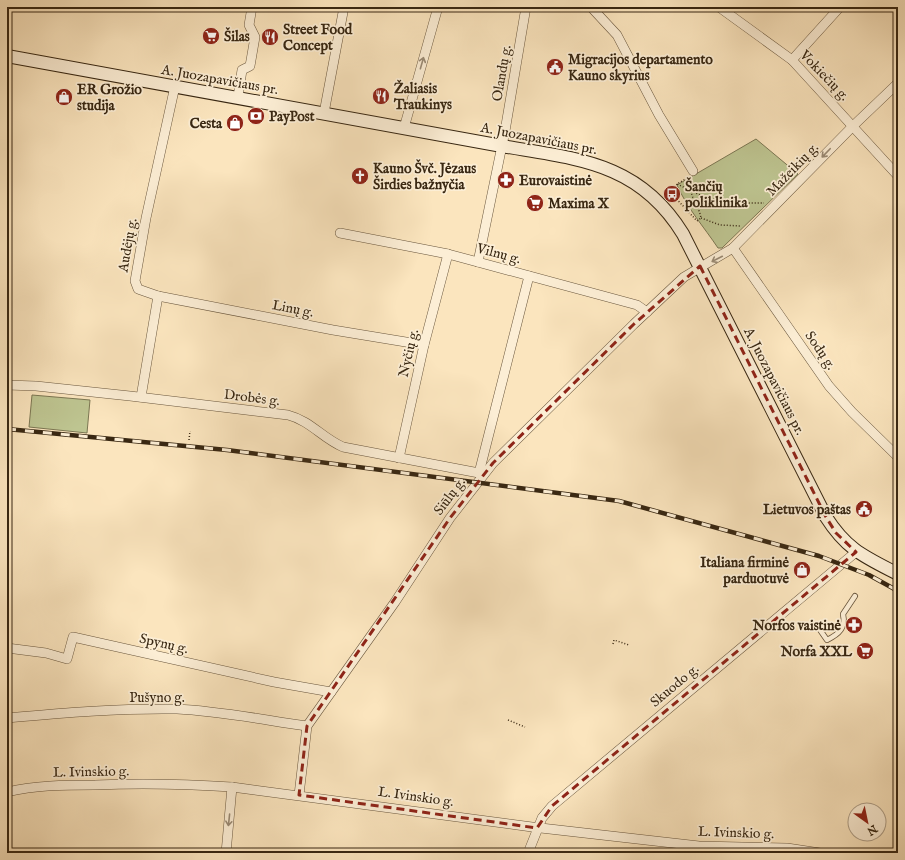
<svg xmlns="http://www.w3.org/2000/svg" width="905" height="860" font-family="'IM FELL English',serif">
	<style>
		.green { fill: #bec591; stroke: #7b7652 }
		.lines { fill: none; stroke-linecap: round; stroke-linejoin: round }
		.lane-casing { stroke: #69563d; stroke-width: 6 }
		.street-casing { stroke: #69563d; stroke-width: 10 }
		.secondary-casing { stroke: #382712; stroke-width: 14 }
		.path { stroke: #382712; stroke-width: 1.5; stroke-dasharray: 1 2; stroke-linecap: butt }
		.lane { stroke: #fceed5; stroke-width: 4.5 }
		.street { stroke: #fceed5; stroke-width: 9 }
		.secondary { stroke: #fceed5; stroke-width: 12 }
		.rail-casing { stroke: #382712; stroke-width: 4.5 }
		.rail { stroke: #fceed5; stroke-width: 3; stroke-dasharray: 9; stroke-linecap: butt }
		.oneway { stroke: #9a8a74 }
		.marked { fill: none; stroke: #8f2418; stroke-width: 3; stroke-dasharray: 8 5; stroke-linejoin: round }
		.labels { text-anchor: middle; stroke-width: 3.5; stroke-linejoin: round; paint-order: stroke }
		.poi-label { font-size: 14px; font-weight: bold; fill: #382712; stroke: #fceed5; text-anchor: start }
		.street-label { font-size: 14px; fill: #382712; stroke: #fceed5 }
	</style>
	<rect width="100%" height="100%" fill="#fbe5be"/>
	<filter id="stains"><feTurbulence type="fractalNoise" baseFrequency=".005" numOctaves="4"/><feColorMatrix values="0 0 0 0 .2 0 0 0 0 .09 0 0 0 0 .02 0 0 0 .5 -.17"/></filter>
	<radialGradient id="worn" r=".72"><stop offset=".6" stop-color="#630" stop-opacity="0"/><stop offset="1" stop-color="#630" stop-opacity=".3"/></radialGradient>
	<!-- green -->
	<g class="green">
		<path d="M756 139 798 174 722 248H718C704 227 687 208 677 185Z"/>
		<polygon points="32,395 90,400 87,433 29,427"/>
	</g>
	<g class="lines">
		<defs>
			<path id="lane" d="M818 627 827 640C839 634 846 628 843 614L855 596"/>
			<g id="street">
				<polyline points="591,7 617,35 659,115 693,171"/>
				<polyline points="719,7 792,60 898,176"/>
				<polyline points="792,60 840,7"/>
				<polyline points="238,97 242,70 250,66 255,37 249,25 252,7"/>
				<polyline points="324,113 344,7"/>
				<polyline points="404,128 438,7"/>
				<polyline points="340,233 448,254 637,305 647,312"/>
				<polyline points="733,248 829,386 852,412 898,457"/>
				<polyline points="478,262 505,131 526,7"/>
				<polyline points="158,296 333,330 424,345"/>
				<path d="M7 385 36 386 130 396 288 415C311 421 322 438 343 447L479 473 482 476"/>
				<polyline points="141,397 158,296 138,289 135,281 146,218 175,86"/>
				<polyline points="399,458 424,345 448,254"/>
				<polyline points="479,473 529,276"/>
				<polyline points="7,648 46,653 67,659 73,637 274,682 331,692"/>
				<path d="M7 718C63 713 120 708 177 709 220 711 264 720 307 726"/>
				<path d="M7 792C36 785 65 785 95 785 141 783 186 784 232 787L532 827 646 840 699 846 787 848 820 853"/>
				<polyline points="299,795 307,726 395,602 450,518 493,463 634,324 684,277 733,248 854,125 898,83"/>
				<polyline points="226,853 232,787"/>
				<polyline points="528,853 542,818 552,806 856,552"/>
			</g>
			<path id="secondary" d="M7 56 502 146C577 159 639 162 683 234L826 517C847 550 865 557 898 574"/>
		</defs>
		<!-- lane casing -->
		<use href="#lane" class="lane-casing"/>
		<!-- street casing -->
		<use href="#street" class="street-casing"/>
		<!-- secondary casing -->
		<use href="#secondary" class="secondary-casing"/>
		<!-- path -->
		<g class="path">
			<polyline points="687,178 677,184 702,196 717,200 729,203 764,203"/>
			<path d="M677 184 672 194 697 221 701 218C698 202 688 198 692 181"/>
			<polyline points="701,218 720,225 741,226"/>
			<polyline points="189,440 190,431"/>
			<polyline points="613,644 614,640 629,645"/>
			<polyline points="508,720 525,727"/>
		</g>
		<!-- lane -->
		<use href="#lane" class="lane"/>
		<!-- street -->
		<use href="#street" class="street"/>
		<!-- secondary -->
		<use href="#secondary" class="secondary"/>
		<defs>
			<polyline id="rail" points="7,429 227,450 619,501 819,556 869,575 898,591"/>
		</defs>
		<!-- rail casing -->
		<use href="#rail" class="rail-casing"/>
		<!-- rail -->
		<use href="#rail" class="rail"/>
	</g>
	<!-- one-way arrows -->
	<defs><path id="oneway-shaft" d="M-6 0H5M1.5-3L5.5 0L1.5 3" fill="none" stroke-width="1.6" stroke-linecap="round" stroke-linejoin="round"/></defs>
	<g class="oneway">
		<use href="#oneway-shaft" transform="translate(422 63) rotate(-74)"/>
		<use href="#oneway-shaft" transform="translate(826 153) rotate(134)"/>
		<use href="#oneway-shaft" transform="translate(717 259) rotate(153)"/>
		<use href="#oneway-shaft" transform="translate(229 820) rotate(96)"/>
	</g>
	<!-- marked area -->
	<path class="marked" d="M700 266 826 517 836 533 856 552 552 806 537 828 299 795 307 726 450 518 493 463 634 324Z"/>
	<!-- icons -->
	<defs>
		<symbol id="supermarket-disc" viewBox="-11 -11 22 22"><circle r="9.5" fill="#8f2418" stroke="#fceed5"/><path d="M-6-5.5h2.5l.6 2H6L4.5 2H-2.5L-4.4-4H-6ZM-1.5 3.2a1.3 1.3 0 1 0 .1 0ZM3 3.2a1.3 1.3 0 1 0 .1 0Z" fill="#fff"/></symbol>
		<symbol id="restaurant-disc" viewBox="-11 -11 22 22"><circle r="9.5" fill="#8f2418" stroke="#fceed5"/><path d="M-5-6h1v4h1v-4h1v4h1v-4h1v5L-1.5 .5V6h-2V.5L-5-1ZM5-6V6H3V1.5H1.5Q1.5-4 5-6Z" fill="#fff"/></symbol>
		<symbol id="civic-disc" viewBox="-11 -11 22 22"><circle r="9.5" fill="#8f2418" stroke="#fceed5"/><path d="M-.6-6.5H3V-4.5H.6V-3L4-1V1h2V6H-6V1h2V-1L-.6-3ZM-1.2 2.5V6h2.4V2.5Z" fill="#fff"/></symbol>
		<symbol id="shop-disc" viewBox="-11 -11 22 22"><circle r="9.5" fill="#8f2418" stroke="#fceed5"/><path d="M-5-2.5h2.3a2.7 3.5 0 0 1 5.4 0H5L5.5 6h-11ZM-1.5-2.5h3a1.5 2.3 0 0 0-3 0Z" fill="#fff"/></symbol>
		<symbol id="bank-disc" viewBox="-11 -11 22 22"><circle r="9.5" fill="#8f2418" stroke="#fceed5"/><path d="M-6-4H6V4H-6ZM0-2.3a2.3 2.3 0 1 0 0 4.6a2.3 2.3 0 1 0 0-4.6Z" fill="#fff"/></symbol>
		<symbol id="church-disc" viewBox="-11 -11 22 22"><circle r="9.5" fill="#8f2418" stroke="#fceed5"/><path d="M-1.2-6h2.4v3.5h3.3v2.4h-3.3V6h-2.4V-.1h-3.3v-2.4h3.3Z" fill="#fff"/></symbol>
		<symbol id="pharmacy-disc" viewBox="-11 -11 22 22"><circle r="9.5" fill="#8f2418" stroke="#fceed5"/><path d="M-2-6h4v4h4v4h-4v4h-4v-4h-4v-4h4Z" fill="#fff"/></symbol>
		<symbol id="bus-disc" viewBox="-11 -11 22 22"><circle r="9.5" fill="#8f2418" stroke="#fceed5"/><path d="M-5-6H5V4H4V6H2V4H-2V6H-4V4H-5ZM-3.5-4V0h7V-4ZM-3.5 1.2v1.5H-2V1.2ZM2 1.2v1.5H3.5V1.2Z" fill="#fff"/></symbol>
	</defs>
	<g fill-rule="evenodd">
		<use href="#supermarket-disc" x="201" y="26" width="20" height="20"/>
		<use href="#restaurant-disc" x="260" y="27" width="20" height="20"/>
		<use href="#civic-disc" x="545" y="57" width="20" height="20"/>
		<use href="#restaurant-disc" x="371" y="86" width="20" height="20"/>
		<use href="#shop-disc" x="54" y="87" width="20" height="20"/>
		<use href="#bank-disc" x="246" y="106" width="20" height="20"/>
		<use href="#shop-disc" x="225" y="113" width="20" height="20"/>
		<use href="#church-disc" x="350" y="166" width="20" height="20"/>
		<use href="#pharmacy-disc" x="496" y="170" width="20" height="20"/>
		<use href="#bus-disc" x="662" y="184" width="20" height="20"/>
		<use href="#supermarket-disc" x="525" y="193" width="20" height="20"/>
		<use href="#civic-disc" x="854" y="499" width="20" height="20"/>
		<use href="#shop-disc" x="792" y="560" width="20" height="20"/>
		<use href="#pharmacy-disc" x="844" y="615" width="20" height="20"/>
		<use href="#supermarket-disc" x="855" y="641" width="20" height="20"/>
	</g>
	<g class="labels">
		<!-- poi labels -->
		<g class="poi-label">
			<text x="283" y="34">Street Food<tspan x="283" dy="16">Concept</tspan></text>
			<text x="224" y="41">Šilas</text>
			<text x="568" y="64">Migracijos departamento<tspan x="568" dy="16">Kauno skyrius</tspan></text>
			<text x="394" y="93">Žaliasis<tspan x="394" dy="16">Traukinys</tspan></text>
			<text x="77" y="94">ER Grožio<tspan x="77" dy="16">studija</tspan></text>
			<text x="269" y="121">PayPost</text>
			<text x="222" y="128" text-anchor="end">Cesta</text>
			<text x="373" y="173">Kauno Švč. Jėzaus<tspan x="373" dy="16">Širdies bažnyčia</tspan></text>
			<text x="519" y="185">Eurovaistinė</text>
			<text x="685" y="191">Šančių<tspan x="685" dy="16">poliklinika</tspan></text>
			<text x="548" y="208">Maxima X</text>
			<text x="851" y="514" text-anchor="end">Lietuvos paštas</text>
			<text x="789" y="567" text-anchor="end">Italiana firminė<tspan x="789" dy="16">parduotuvė</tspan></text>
			<text x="841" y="630" text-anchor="end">Norfos vaistinė</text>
			<text x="852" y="656" text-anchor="end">Norfa XXL</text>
		</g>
		<!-- street labels -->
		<g class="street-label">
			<text transform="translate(501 73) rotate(-80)" y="5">Olandų g.</text>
			<text transform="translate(825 75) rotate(46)" y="5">Vokiečių g.</text>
			<text transform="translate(220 79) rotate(10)" y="5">A. Juozapavičiaus pr.</text>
			<text transform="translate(539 138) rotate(11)" y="5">A. Juozapavičiaus pr.</text>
			<text transform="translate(792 169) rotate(-46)" y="5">Mažeikių g.</text>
			<text transform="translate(127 245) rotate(-80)" y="5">Audėjų g.</text>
			<text transform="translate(499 253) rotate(15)" y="5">Vilnų g.</text>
			<text transform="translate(293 308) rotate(11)" y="5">Linų g.</text>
			<text transform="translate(821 350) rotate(56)" y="5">Sodų g.</text>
			<text transform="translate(408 353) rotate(-77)" y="5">Nyčių g.</text>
			<text transform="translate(775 381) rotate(63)" y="5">A. Juozapavičiaus pr.</text>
			<text transform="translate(252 397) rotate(7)" y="5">Drobės g.</text>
			<text transform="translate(449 496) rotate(-53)" y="5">Siūlų g.</text>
			<text transform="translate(164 643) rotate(13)" y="5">Spynų g.</text>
			<text transform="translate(674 685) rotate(-40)" y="5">Skuodo g.</text>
			<text x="157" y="702">Pušyno g.</text>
			<text transform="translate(91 771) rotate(-1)" y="5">L. Ivinskio g.</text>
			<text transform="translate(416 796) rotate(8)" y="5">L. Ivinskio g.</text>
			<text transform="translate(736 832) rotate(2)" y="5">L. Ivinskio g.</text>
		</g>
	</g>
	<!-- margin -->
	<rect width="905" height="860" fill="none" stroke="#fbe5be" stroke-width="24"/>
	<rect x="8" y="8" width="889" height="844" fill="none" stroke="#382712" stroke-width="2"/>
	<rect x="12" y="12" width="881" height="836" fill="none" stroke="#382712"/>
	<!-- north arrow -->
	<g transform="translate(867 822) rotate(147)"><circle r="19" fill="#fceed5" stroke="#ae9e87"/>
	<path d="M0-3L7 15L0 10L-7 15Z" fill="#8f2418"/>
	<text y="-6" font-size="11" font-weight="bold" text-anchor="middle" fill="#382712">N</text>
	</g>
	<rect width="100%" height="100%" filter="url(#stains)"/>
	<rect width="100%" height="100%" fill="url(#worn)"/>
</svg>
